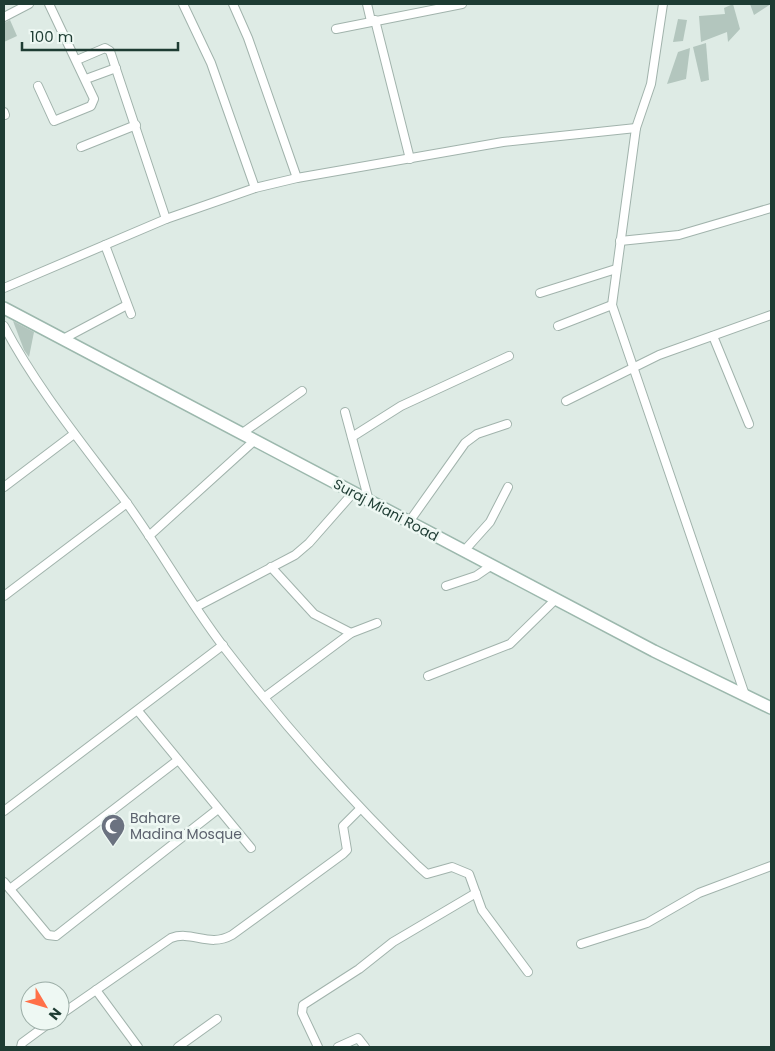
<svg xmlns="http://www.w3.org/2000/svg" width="775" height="1051" font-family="Poppins,sans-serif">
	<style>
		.building { fill: #b3c6be }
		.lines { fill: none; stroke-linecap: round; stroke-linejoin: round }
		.street-casing { stroke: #a1b3ac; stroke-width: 10 }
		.secondary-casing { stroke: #9cb8ad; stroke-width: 14 }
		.street { stroke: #fff; stroke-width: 8 }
		.secondary { stroke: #fff; stroke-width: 11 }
		.labels { text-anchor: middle; stroke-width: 5; stroke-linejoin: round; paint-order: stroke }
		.street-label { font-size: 14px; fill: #1e3c33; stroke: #eef8f3 }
		.worship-label { font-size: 14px; fill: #5b616d; stroke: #eef8f3; text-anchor: start }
	</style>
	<rect width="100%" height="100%" fill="#deebe5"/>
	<!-- building -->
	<g class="building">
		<polygon points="733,4 740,29 728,42 727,32 701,42 699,16 725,14 724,8"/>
		<polygon points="750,4 771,4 754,15"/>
		<polygon points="678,19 687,20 683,41 673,42"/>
		<polygon points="10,20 17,36 4,42 4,23"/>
		<polygon points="706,43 709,80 701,82 693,47"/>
		<polygon points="690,48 686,79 667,84 678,52"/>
		<polygon points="13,321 34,332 29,357 24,350"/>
	</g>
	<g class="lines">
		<defs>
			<g id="street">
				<polyline points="183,4 211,63 255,188"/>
				<polyline points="233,4 248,38 297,178"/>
				<polyline points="367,4 371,21"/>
				<polyline points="663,4 651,84 636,128 612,305 745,695"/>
				<polyline points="4,17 29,4"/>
				<polyline points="375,20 410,159"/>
				<polyline points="336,29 462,4"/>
				<polyline points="77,60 105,48 110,51 166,219"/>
				<polyline points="86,79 116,68"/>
				<polyline points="38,86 54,121 91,106 94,99 49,4"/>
				<polyline points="4,112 5,115"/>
				<polyline points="81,147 136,125"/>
				<polyline points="620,241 679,235 771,208"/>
				<polyline points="105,245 131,314"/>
				<polyline points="4,288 166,219 255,188 297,178 503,142 636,128"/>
				<polyline points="540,293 616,269"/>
				<path d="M4 326C38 390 83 444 126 502 160 549 188 600 223 646 283 724 348 798 418 866L427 874 452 867 469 874 482 910 528 972"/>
				<polyline points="558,326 612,305"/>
				<polyline points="713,336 749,424"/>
				<polyline points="63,339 127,305"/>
				<polyline points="566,401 659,355 771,315"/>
				<polyline points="345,412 369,501"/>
				<polyline points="241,434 302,391"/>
				<polyline points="352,437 401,406 509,356"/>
				<polyline points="4,487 74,434"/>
				<polyline points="409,522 465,443 477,434 507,424"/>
				<polyline points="149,536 254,441"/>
				<polyline points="464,551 490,522 508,487"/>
				<polyline points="271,567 314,614 351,633"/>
				<polyline points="446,586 476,576 492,565"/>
				<polyline points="4,596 127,503"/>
				<polyline points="196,607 295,555 309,543 353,493"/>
				<polyline points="428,676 510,644 556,599"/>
				<polyline points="265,697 351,633 377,623"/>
				<polyline points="138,711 251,848"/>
				<polyline points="4,811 223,645"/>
				<polyline points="4,882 48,935 56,936 218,809"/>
				<polyline points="10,889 178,760"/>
				<polyline points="581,944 647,923 699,893 771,866"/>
				<polyline points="96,990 138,1047"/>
				<path d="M60 1015 171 938C192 930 209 948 232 935L343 854 347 850 343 826 360 809"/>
				<polyline points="21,1047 22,1043 52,1021"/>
				<polyline points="178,1047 217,1019"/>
				<polyline points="318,1047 302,1013 303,1005 359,969 393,942 476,893"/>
				<polyline points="338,1047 358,1038 365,1047"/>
			</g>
			<polyline id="secondary" points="4,308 654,651 771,708"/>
		</defs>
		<!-- street casing -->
		<use href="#street" class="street-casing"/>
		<!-- secondary casing -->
		<use href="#secondary" class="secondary-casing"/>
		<!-- street -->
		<use href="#street" class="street"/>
		<!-- secondary -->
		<use href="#secondary" class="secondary"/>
	</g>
	<!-- icons -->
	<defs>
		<symbol id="mosque-pin" viewBox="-11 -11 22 30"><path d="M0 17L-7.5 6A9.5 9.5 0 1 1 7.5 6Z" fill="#6b7280" stroke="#eef8f3"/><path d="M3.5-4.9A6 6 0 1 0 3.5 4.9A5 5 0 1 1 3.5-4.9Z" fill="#fff"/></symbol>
	</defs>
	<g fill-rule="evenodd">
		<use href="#mosque-pin" x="99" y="812" width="28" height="38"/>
	</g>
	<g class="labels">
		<!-- street labels -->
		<g class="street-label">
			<text transform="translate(386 510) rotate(28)" y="5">Suraj Miani Road</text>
		</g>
		<!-- worship labels -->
		<g class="worship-label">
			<text x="130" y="823">Bahare<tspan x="130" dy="16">Madina Mosque</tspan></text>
		</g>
	</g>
	<!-- border -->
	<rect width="775" height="1051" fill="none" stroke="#1e3c33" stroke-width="10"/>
	<!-- north arrow -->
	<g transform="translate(45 1006) rotate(128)"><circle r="24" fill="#eef8f3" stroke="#9bada6"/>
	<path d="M0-4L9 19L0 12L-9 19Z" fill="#ff7048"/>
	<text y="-8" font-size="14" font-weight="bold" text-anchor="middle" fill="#1e3c33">N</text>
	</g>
	<!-- scale -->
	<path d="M22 42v8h156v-8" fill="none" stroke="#1e3c33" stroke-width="2.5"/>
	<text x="30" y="42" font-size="15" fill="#1e3c33" stroke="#eef8f3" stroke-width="4" paint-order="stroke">100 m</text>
</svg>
